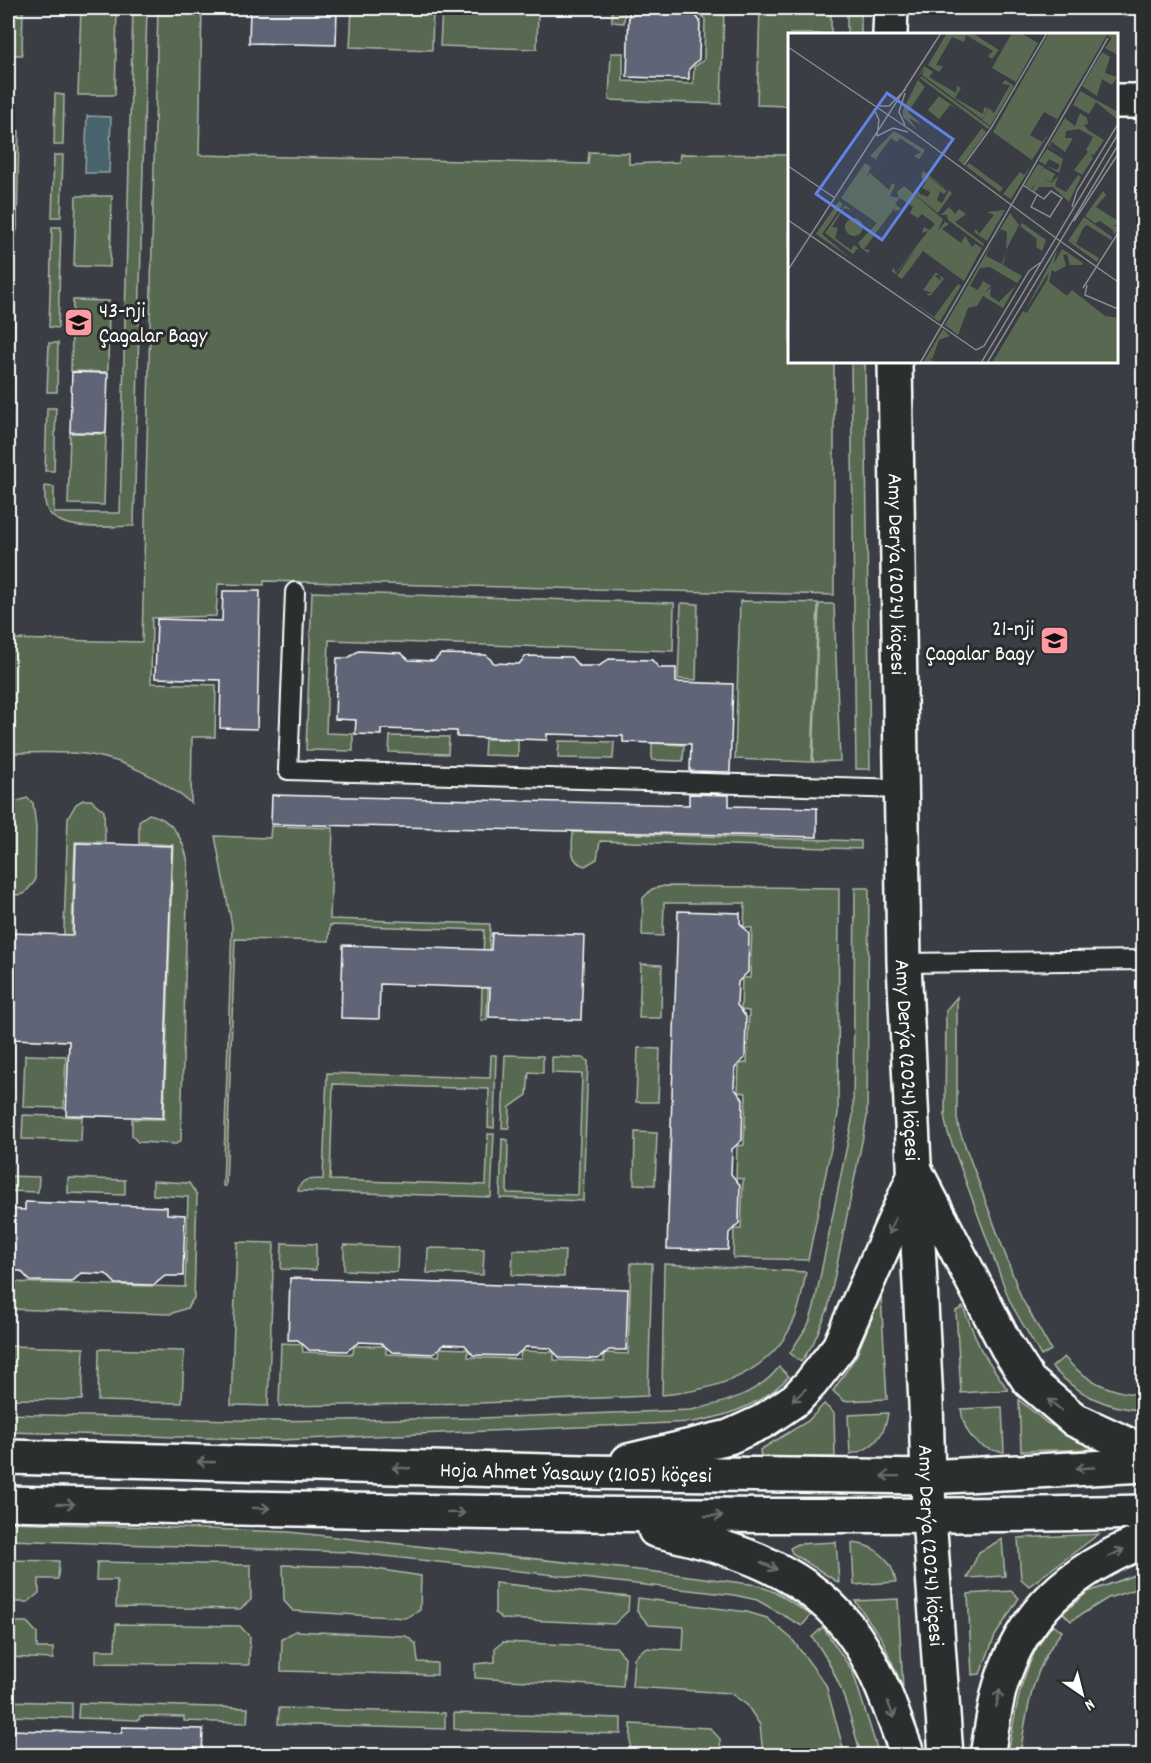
<svg xmlns="http://www.w3.org/2000/svg" width="1151" height="1763" font-family="Dekko,sans-serif">
	<style>
		.green { fill: #596951; stroke: #acb4a8; stroke-width: 1.5 }
		.water { fill: #48646d; stroke: #91a2a7; stroke-width: 1.5 }
		.building { fill: #5e6576; stroke: #fff; stroke-width: 1.5 }
		.lines { fill: none; stroke-linecap: round; stroke-linejoin: round }
		.lane-casing { stroke: #fff; stroke-width: 22 }
		.street-casing { stroke: #fff; stroke-width: 38 }
		.secondary-casing { stroke: #fff; stroke-width: 38 }
		.lane { stroke: #2a2d2e; stroke-width: 18 }
		.street { stroke: #2a2d2e; stroke-width: 33 }
		.secondary { stroke: #2a2d2e; stroke-width: 33 }
		.oneway { stroke: #6a6c6d }
		.labels { text-anchor: middle; stroke-width: 6; stroke-linejoin: round; paint-order: stroke }
		.poi-label { font-size: 22px; fill: #fff; stroke: #2a2d2e; text-anchor: start }
		.street-label { font-size: 22px; fill: #fff; stroke: #2a2d2e }
		.inset-road { fill: none; stroke: #898b8f; stroke-width: 1.5 }
		.view { fill: #6183e4; fill-opacity: 0.15; stroke: #6183e4; stroke-width: 3 }
		.inset-edge { fill: none; stroke: #fff; stroke-width: 3 }
	</style>
	<rect width="100%" height="100%" fill="#3a3e44"/>
	<filter id="ink" filterUnits="userSpaceOnUse"><feTurbulence type="fractalNoise" baseFrequency=".0167" numOctaves="2"/><feDisplacementMap in="SourceGraphic" scale="12" xChannelSelector="R" yChannelSelector="G"/><feConvolveMatrix kernelMatrix="1 2 1 2 8 2 1 2 1" color-interpolation-filters="sRGB"/></filter>
	<g filter="url(#ink)">
		<!-- green -->
		<g class="green">
			<polygon points="14,8 23,8 22,55 13,55"/>
			<polygon points="81,8 117,8 115,95 78,95"/>
			<path d="M133 8H147L134 526C110 526 54 534 46 506 44 500 45 492 45 486L54 487V513H120Z"/>
			<path d="M158 8H202L199 155 588 164 589 152 629 153V164L679 162 680 154 789 155 790 362H834V595L264 581V585L218 584 216 616 152 618 151 683 216 685 215 737H192L191 803C162 780 128 761 91 755 64 751 35 753 8 753V639L142 642Z"/>
			<polygon points="352,8 433,8 432,50 350,47"/>
			<polygon points="442,8 538,8 537,49 440,46"/>
			<polygon points="612,8 625,8 624,23 612,22"/>
			<polygon points="696,8 724,8 721,104 609,100 611,53 623,53 623,81 693,84 694,67 704,60 705,19 696,11"/>
			<polygon points="760,8 831,8 831,34 790,34 789,106 757,105"/>
			<rect x="847" y="8" width="14" height="26"/>
			<polygon points="55,94 64,95 63,145 54,145"/>
			<polygon points="11,130 19,131 17,229 15,238 8,247"/>
			<polygon points="54,155 63,155 61,217 52,217"/>
			<polygon points="76,196 112,196 110,267 74,266"/>
			<polygon points="52,227 61,227 58,328 49,327"/>
			<polygon points="8,292 15,305 14,348 8,348"/>
			<polygon points="73,300 109,301 108,372 71,371"/>
			<polygon points="49,343 58,343 57,392 47,392"/>
			<polygon points="851,362 865,362 870,769 856,769"/>
			<polygon points="8,364 14,364 13,397 8,397"/>
			<polygon points="47,408 56,408 54,471 45,471"/>
			<polygon points="8,414 12,414 11,471 8,471"/>
			<polygon points="70,433 106,434 104,505 68,504"/>
			<polygon points="312,592 674,603 673,651 329,640 326,733 353,734 353,751 306,750"/>
			<polygon points="740,601 818,603 812,762 735,759"/>
			<polygon points="681,603 698,604 696,680 678,679"/>
			<polygon points="819,604 834,604 840,761 813,762"/>
			<polygon points="390,736 449,737 448,754 389,752"/>
			<polygon points="485,739 518,739 518,756 484,755"/>
			<polygon points="559,741 614,742 613,759 558,758"/>
			<polygon points="652,743 684,745 683,761 652,760"/>
			<path d="M27 798 33 803 36 827 35 881 24 894 8 896C7 865 4 832 12 803Z"/>
			<polygon points="83,800 91,800 104,811 105,842 75,842 68,1040 60,1040 68,818 76,804"/>
			<path d="M149 814C173 818 184 841 188 863L181 1140 176 1144 138 1142 132 1136V1119H164L173 845 139 843V821Z"/>
			<polygon points="271,826 333,828 330,919 490,924 487,1020 481,1020 484,930 330,925 329,941 235,939 226,1186 223,1186 232,926 215,836 270,838"/>
			<path d="M573 832 861 841V849L600 841 597 859 585 866C569 862 572 846 573 832Z"/>
			<polygon points="664,886 839,888 838,1114 808,1260 733,1258 734,1229 741,1229 743,1179 736,1178 737,1146 744,1145 746,1093 738,1092 739,1064 747,1063 749,1011 741,1010 742,978 750,978 752,928 744,927 745,903 664,903 663,936 642,935 643,898 652,889"/>
			<polygon points="855,888 869,888 867,1117 828,1309 813,1344 801,1362 790,1353 809,1323 814,1307 853,1116"/>
			<polygon points="641,964 662,965 661,1018 639,1018"/>
			<polygon points="957,997 957,1119 959,1129 1021,1297 1051,1350 1041,1356 1010,1302 948,1133 945,1121 946,1010"/>
			<polygon points="8,1045 14,1046 12,1114 8,1114"/>
			<polygon points="638,1048 660,1049 658,1102 636,1102"/>
			<polygon points="25,1055 66,1056 64,1108 23,1107"/>
			<path d="M491 1055H496L494 1128 488 1127 489 1089 333 1084 330 1180 486 1185 488 1134H494L491 1197 298 1191C301 1176 312 1180 323 1179L327 1073 490 1078Z"/>
			<polygon points="505,1055 543,1056 543,1073 529,1072 527,1095 510,1107 509,1128 502,1128"/>
			<polygon points="552,1057 583,1058 588,1061 583,1201 500,1198 502,1139 508,1140 507,1193 578,1195 582,1074 552,1073"/>
			<polygon points="23,1115 82,1117 81,1141 22,1139"/>
			<polygon points="635,1132 657,1133 655,1185 634,1184"/>
			<polygon points="8,1176 39,1177 38,1192 8,1191"/>
			<polygon points="68,1178 125,1180 125,1195 68,1193"/>
			<polygon points="153,1181 189,1183 197,1195 194,1298 187,1308 170,1314 8,1309 8,1282 185,1287 188,1197 153,1195"/>
			<polygon points="237,1242 274,1243 268,1406 231,1405"/>
			<polygon points="282,1243 316,1244 316,1270 281,1269"/>
			<polygon points="344,1245 398,1247 397,1272 344,1270"/>
			<polygon points="428,1248 484,1249 483,1275 427,1273"/>
			<polygon points="513,1250 565,1251 564,1277 512,1275"/>
			<polygon points="631,1263 652,1263 648,1396 480,1403 279,1406 281,1343 302,1344 303,1352 353,1354 354,1346 386,1346 386,1354 439,1356 440,1348 468,1349 468,1357 520,1359 521,1351 554,1352 554,1360 604,1362 604,1353 628,1354"/>
			<path d="M664 1264 806 1272C803 1287 801 1304 795 1318 772 1374 716 1390 662 1395Z"/>
			<polygon points="881,1295 887,1399 844,1401 833,1391 857,1355"/>
			<polygon points="963,1307 981,1350 1008,1390 961,1393 956,1311"/>
			<polygon points="8,1346 84,1348 82,1400 8,1399"/>
			<polygon points="99,1349 184,1351 182,1403 98,1401"/>
			<path d="M1064 1357C1085 1381 1112 1393 1143 1395V1410C1108 1409 1076 1394 1052 1367Z"/>
			<path d="M779 1367 789 1376C764 1404 729 1416 693 1422L281 1440 8 1432V1414L268 1421 480 1418 691 1410C721 1404 759 1394 779 1367Z"/>
			<polygon points="1019,1400 1047,1423 1100,1449 1021,1451"/>
			<polygon points="824,1404 834,1413 835,1457 761,1457 760,1450 808,1421"/>
			<path d="M1002 1407 1004 1452C977 1450 964 1435 961 1409Z"/>
			<path d="M888 1413C885 1436 873 1450 850 1454L848 1415Z"/>
			<polygon points="8,1522 289,1532 674,1574 757,1585 779,1594 811,1615 802,1626 757,1600 734,1595 348,1552 8,1540"/>
			<polygon points="1099,1534 1029,1586 1021,1579 1018,1538"/>
			<polygon points="1002,1539 1005,1576 967,1578 979,1552"/>
			<polygon points="836,1542 839,1583 792,1553 790,1548 798,1544"/>
			<path d="M852 1543C875 1545 892 1558 896 1582L854 1585Z"/>
			<polygon points="8,1560 59,1561 58,1579 39,1579 39,1593 28,1602 8,1602"/>
			<polygon points="97,1562 251,1565 251,1600 240,1609 116,1607 117,1580 96,1580"/>
			<polygon points="283,1565 363,1567 421,1576 420,1610 406,1618 293,1611 284,1601"/>
			<polygon points="1143,1572 1143,1587 1108,1598 1071,1621 1063,1613 1088,1592"/>
			<polygon points="495,1583 629,1597 628,1611 614,1624 503,1619 495,1613"/>
			<polygon points="1011,1591 1019,1598 995,1636 980,1674 972,1675 968,1594"/>
			<polygon points="638,1598 747,1612 767,1618 792,1639 826,1685 845,1755 763,1755 760,1725 747,1705 730,1693 632,1687 634,1658 645,1648 683,1650 684,1627 649,1625 637,1611"/>
			<polygon points="898,1599 903,1688 882,1639 855,1601"/>
			<polygon points="8,1622 27,1622 37,1633 37,1648 53,1648 53,1659 8,1657"/>
			<polygon points="116,1624 240,1626 250,1637 249,1665 96,1663 96,1650 115,1650"/>
			<path d="M1053 1624 1062 1631C1032 1668 1027 1710 1020 1755H1008C1016 1707 1021 1663 1053 1624Z"/>
			<path d="M823 1627 853 1672 879 1755H861C849 1712 840 1673 812 1637Z"/>
			<polygon points="295,1631 406,1636 416,1644 418,1662 437,1663 437,1675 281,1671 282,1639"/>
			<polygon points="503,1642 616,1647 625,1657 623,1687 475,1678 475,1664 495,1662 495,1648"/>
			<polygon points="8,1701 72,1703 72,1718 8,1716"/>
			<polygon points="79,1703 248,1708 247,1723 184,1721 184,1717 140,1716 139,1720 78,1718"/>
			<polygon points="279,1708 445,1713 445,1729 278,1724"/>
			<polygon points="454,1713 621,1718 621,1734 454,1729"/>
			<polygon points="631,1724 710,1728 720,1739 721,1755 630,1755"/>
		</g>
		<!-- water -->
		<polygon class="water" points="87,116 111,117 109,173 85,173"/>
		<!-- building -->
		<g class="building">
			<polygon points="250,8 337,8 336,45 249,43"/>
			<polygon points="629,8 690,8 700,21 699,59 689,69 689,79 627,77"/>
			<polygon points="72,372 108,373 106,433 70,432"/>
			<polygon points="223,591 260,591 257,729 220,728 221,680 155,678 157,619 222,621"/>
			<polygon points="358,651 401,653 409,660 434,661 441,654 486,655 494,663 519,664 526,656 571,657 579,666 599,666 609,659 652,660 659,668 676,668 676,682 733,684 730,772 690,771 691,744 623,742 623,736 547,734 547,740 457,737 457,731 381,729 381,735 355,734 356,720 335,719 337,658 348,658"/>
			<polygon points="689,794 729,795 729,806 817,808 817,837 271,824 272,795 689,805"/>
			<polygon points="76,843 172,846 163,1118 66,1115 69,1041 8,1039 8,933 73,935"/>
			<polygon points="678,911 740,913 740,923 749,934 748,972 738,982 737,1005 746,1017 745,1058 735,1068 734,1088 743,1099 742,1140 732,1149 731,1174 740,1185 739,1223 729,1233 728,1250 667,1249"/>
			<polygon points="492,933 584,935 581,1020 489,1017 490,988 380,984 379,1019 341,1018 343,945 491,950"/>
			<polygon points="25,1202 167,1207 167,1214 185,1215 183,1276 165,1276 154,1285 116,1284 106,1274 81,1273 72,1282 30,1281 21,1271 8,1271 8,1209 25,1210"/>
			<polygon points="290,1278 628,1289 626,1350 609,1350 598,1359 560,1358 550,1348 526,1347 515,1356 473,1355 465,1345 444,1344 433,1354 392,1352 381,1343 359,1342 347,1351 309,1350 298,1340 288,1340"/>
			<polygon points="122,1727 203,1729 202,1755 8,1755 8,1730 122,1733"/>
		</g>
		<g class="lines">
			<defs>
				<g id="lane">
					<polyline points="295,592 288,770 902,789"/>
					<polyline points="904,963 1144,960"/>
				</g>
				<g id="street">
					<polyline points="890,34 891,8"/>
					<path id="s1" d="M895 362 904 963 926 1404 929 1517 946 1756"/>
				</g>
				<g id="secondary">
					<polyline points="1116,101 1144,101"/>
					<polyline points="916,1172 1007,1347 1029,1381 1075,1420 1144,1452"/>
					<path id="s2" d="M8 1457 584 1472 928 1477 1144 1465"/>
					<polyline points="628,1461 729,1437 762,1422 796,1399 811,1383 839,1347 916,1172"/>
					<path d="M8 1503C386 1511 765 1521 1144 1512"/>
					<path d="M655 1530C730 1546 811 1570 856 1638 880 1673 893 1716 908 1756"/>
					<path d="M987 1756C991 1733 994 1709 1000 1687 1022 1612 1072 1569 1144 1541"/>
				</g>
			</defs>
			<!-- lane casing -->
			<use href="#lane" class="lane-casing"/>
			<!-- street casing -->
			<use href="#street" class="street-casing"/>
			<!-- secondary casing -->
			<use href="#secondary" class="secondary-casing"/>
			<!-- lane -->
			<use href="#lane" class="lane"/>
			<!-- street -->
			<use href="#street" class="street"/>
			<!-- secondary -->
			<use href="#secondary" class="secondary"/>
		</g>
		<!-- one-way arrows -->
		<defs><path id="oneway-shaft" d="M-6 0H5M1.5-3L5.5 0L1.5 3" fill="none" stroke-width="1.6" stroke-linecap="round" stroke-linejoin="round" transform="scale(1.5)"/></defs>
		<g class="oneway">
			<use href="#oneway-shaft" transform="translate(892 1226) rotate(113)"/>
			<use href="#oneway-shaft" transform="translate(799 1395) rotate(138)"/>
			<use href="#oneway-shaft" transform="translate(1055 1405) rotate(-141)"/>
			<use href="#oneway-shaft" transform="translate(206 1462) rotate(-178)"/>
			<use href="#oneway-shaft" transform="translate(401 1468) rotate(-178)"/>
			<use href="#oneway-shaft" transform="translate(1085 1468) rotate(177)"/>
			<use href="#oneway-shaft" transform="translate(890 1476) rotate(-179)"/>
			<use href="#oneway-shaft" transform="translate(66 1504) rotate(1)"/>
			<use href="#oneway-shaft" transform="translate(261 1508) rotate(1)"/>
			<use href="#oneway-shaft" transform="translate(456 1513) rotate(1)"/>
			<use href="#oneway-shaft" transform="translate(714 1516)"/>
			<use href="#oneway-shaft" transform="translate(1116 1553) rotate(-27)"/>
			<use href="#oneway-shaft" transform="translate(769 1566) rotate(25)"/>
			<use href="#oneway-shaft" transform="translate(998 1698) rotate(-79)"/>
			<use href="#oneway-shaft" transform="translate(891 1710) rotate(69)"/>
		</g>
	</g>
	<!-- icons -->
	<defs>
		<symbol id="school-square" viewBox="-11 -11 22 22"><rect x="-9" y="-9" width="18" height="18" rx="4" fill="#ff9aa2" stroke="#2a2d2e"/><path d="M0-5L7-2L0 1L-7-2ZM-4 1L0 2.5L4 1V4Q0 6-4 4Z" fill="#111"/></symbol>
	</defs>
	<g fill-rule="evenodd">
		<use href="#school-square" x="62" y="306" width="33" height="33"/>
		<use href="#school-square" x="1038" y="624" width="33" height="33"/>
	</g>
	<g class="labels">
		<!-- poi labels -->
		<g class="poi-label">
			<text x="99" y="317">43-nji<tspan x="99" dy="25">Çagalar Bagy</tspan></text>
			<text x="1034" y="635" text-anchor="end">21-nji<tspan x="1034" dy="25">Çagalar Bagy</tspan></text>
		</g>
		<!-- street labels -->
		<g class="street-label">
			<text dy="8" stroke="none"><textPath href="#s1" startOffset="212">Amy Derýa (2024) köçesi</textPath></text>
			<text dy="8" stroke="none"><textPath href="#s1" startOffset="698">Amy Derýa (2024) köçesi</textPath></text>
			<text dy="8" stroke="none"><textPath href="#s2" startOffset="568">Hoja Ahmet Ýasawy (2105) köçesi</textPath></text>
			<text dy="8" stroke="none"><textPath href="#s1" startOffset="1184">Amy Derýa (2024) köçesi</textPath></text>
		</g>
	</g>
	<!-- overview -->
	<g transform="translate(788 33)">
		<rect width="330" height="330" fill="#3a3e44"/>
		<path d="M159 0H184L211 17 204 26 200 23 205 18 178 2 176 9 164 4 148 32 155 33 151 39 140 32ZM224 0H233L250 10 228 49 204 35ZM261 0H330V22L317 15 324 5 319 2 263 97 269 86 256 79 242 102 254 109 262 99 244 127 205 99ZM314 19 322 24 317 40 329 44 324 52 314 46 309 63 294 53ZM136 33 145 39 141 44 168 60 169 53 173 55 167 65 195 81 196 74 200 76 194 86 134 42 137 35 130 44ZM133 43 202 94 200 96 132 45ZM130 47 137 54 120 79 134 92 121 85 129 97 115 84V77ZM217 47 226 53 202 93 194 87 201 75 206 80 222 52 214 51ZM292 58 330 79 329 86 308 69 301 81 285 72ZM151 63 169 76 162 72 151 86 140 77ZM292 80 299 85 300 91 296 92 300 97 316 107 306 122 303 121 305 124 302 123 305 125 294 142 286 137 300 119 298 117 305 104 291 96 278 98 277 105H285L277 119 264 109 261 114 276 121 260 113 277 85 287 93ZM194 95 198 99 175 131 170 127ZM106 98 137 117 131 126 126 123 133 119 112 105 109 109 103 105 94 117 88 126 94 130 82 123ZM259 116 275 126 271 140 259 133 269 137 272 132 261 126 257 132 251 128ZM77 130 83 134 78 145 82 140 101 157 104 150 107 152 102 163 111 165 109 159 116 153 155 186 150 198 157 189 161 191 154 196 173 210 177 203 184 214 187 211 194 215 176 248 135 218 114 246 109 243 128 215 108 241 103 238 106 235 108 240 140 198 134 200 136 194 142 197 147 191 134 181 130 185 122 180 125 174 112 165 107 171 112 175V177L106 178 108 173 76 216 82 217 80 220 73 215 70 210 89 190 53 165ZM181 130 215 155 212 159 178 133ZM244 131 223 166 215 161 232 139 236 142ZM250 131 256 134 251 141 256 135 267 141 263 149 256 146 263 150 270 143 267 153 278 159 290 142 293 144 281 169 265 154H251L247 159 244 157 248 150 243 156 237 152ZM135 138 160 157 138 142 159 158 156 161 152 158 149 167 154 170 161 157 164 160 150 180 125 160 129 155 132 161 140 164 142 159 134 155 138 149 133 144ZM315 158 318 162 308 174 330 188V192H325L330 195 326 202 325 197 312 188 307 190 297 183ZM51 168 55 171 34 201 62 225 28 201ZM57 172 63 177 56 175 44 194 50 195 47 205 63 217 66 212 70 215 65 221 37 200ZM161 174 167 181 171 176 178 181 167 189 196 211 195 213 160 187 159 182H153ZM217 177 199 208 186 199 188 196 191 201 206 182 199 179ZM222 180 231 192 218 217 219 199 213 196 205 208ZM296 184 324 204 323 207 299 192 295 195 288 211 311 225 309 229 280 208ZM57 194a9 9 0 1 1 18 0a9 9 0 1 1-18 0ZM234 190 258 207 254 218 248 214 249 206 232 193ZM203 212 198 223 214 231 218 218 215 232 234 243 229 250 202 234 192 235 182 253 190 257 195 248 203 253 196 260 203 255 202 263 211 269 228 252 215 275 195 263 189 273 180 275 170 302 157 292ZM274 216 295 230 294 232H282L279 221 275 222 278 233 267 239 263 236ZM269 217 261 249 279 263 284 257 317 283 330 285V330H204L235 278 239 280 259 247 261 239 237 278ZM147 240H149L151 241 147 243 153 248 152 242 156 246 142 263 138 261 144 260 135 257ZM170 251 173 253 152 288H150L114 262 146 284ZM155 296 162 303 151 307 144 326 140 325 148 330H135Z" fill="#596951"/>
		<path class="inset-road" d="M0 14 121 96 272 208M117 60 111 79 117 92M89 73H101L118 56M86 76 91 87 89 103M89 103 105 95 120 99M176 132 203 95 259 0M0 133 47 165M235 152 256 166 263 158 274 165 262 184 243 174 249 162M284 174 289 158 330 91M0 187 188 317 196 313 241 238 253 229M286 188 330 121M272 208 330 249M0 237 153 0M299 252 297 262 330 276M295 255 330 200M132 330 320 5M193 330 330 101M199 330 330 112"/>
		<path class="view" d="M99 60 165 106 94 207 28 161Z"/>
		<rect width="330" height="330" class="inset-edge"/>
	</g>
	<!-- margin -->
	<rect width="1151" height="1763" fill="none" stroke="#2a2d2e" stroke-width="30"/>
	<rect x="15" y="15" width="1121" height="1733" fill="none" stroke="#fff" stroke-width="2" filter="url(#ink)"/>
	<!-- north arrow -->
	<g transform="translate(1082 1694) rotate(145)" stroke="#2a2d2e" stroke-width="4.5" paint-order="stroke">
	<path d="M0-4.5L10 22L0 15L-10 22Z" fill="#ffffff"/>
	<text y="-9" font-size="16" font-weight="bold" text-anchor="middle" fill="#ffffff">N</text>
	</g>
</svg>
